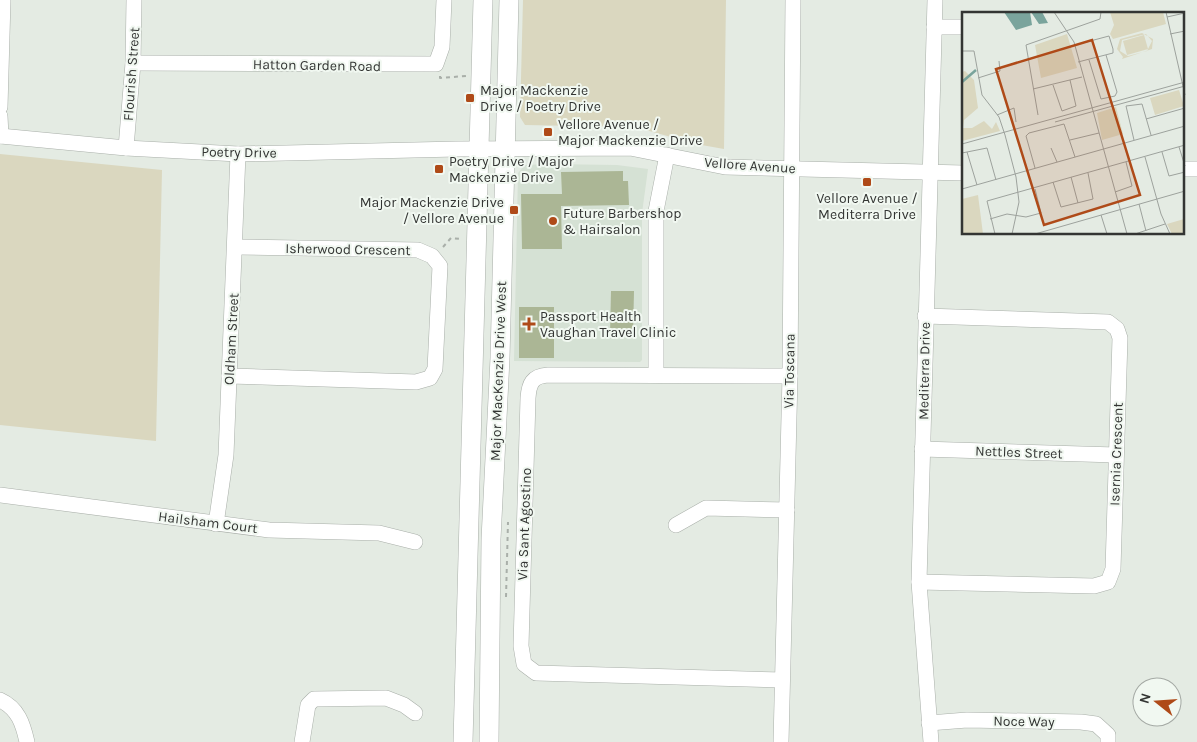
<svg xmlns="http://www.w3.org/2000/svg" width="1197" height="742" font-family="Karla,sans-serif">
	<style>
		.built { fill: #d5e1d4 }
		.green { fill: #dad7bf }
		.building { fill: #abb695 }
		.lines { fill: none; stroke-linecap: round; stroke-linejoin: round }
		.minor-casing { stroke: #a9afa9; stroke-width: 16 }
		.major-casing { stroke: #a9afa9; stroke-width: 20 }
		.path { stroke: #a9afa9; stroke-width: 2; stroke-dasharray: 4 4; stroke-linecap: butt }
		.minor { stroke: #fff; stroke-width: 15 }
		.major { stroke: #fff; stroke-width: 19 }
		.poi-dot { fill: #af4a18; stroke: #f1f8f1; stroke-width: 2 }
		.labels { text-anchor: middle; stroke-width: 4; stroke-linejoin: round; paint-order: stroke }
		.street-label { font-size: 14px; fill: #333533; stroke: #f1f8f1 }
		.poi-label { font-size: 14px; fill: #333533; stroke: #f1f8f1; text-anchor: start }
		.inset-river { fill: none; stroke: #7aa49c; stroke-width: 2.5 }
		.inset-road { fill: none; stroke: #9da29d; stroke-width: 1 }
		.view { fill: #af4a18; fill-opacity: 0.15; stroke: #af4a18; stroke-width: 2.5 }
		.inset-edge { fill: none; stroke: #333533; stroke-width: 2.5 }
	</style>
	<rect width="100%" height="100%" fill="#e4ebe3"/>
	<!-- built -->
	<polygon class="built" points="548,164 617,165 648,169 642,213 642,360 640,362 514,361 518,173 525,165"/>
	<!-- green -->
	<g class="green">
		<polygon points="523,0 726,0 724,149 696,144 635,127 525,125 520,117"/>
		<polygon points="0,154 162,170 156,441 0,425"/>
	</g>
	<!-- building -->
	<g class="building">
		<polygon points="623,171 623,181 628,181 629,205 561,206 562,249 522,249 521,194 562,194 561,172"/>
		<polygon points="611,291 634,291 633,336 610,335"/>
		<rect x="519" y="307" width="35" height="51"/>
	</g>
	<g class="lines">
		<defs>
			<g id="minor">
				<polyline points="934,27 963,27"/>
				<polyline points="133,63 436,64 442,47 444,0"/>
				<polyline points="0,107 3,0"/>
				<polyline points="0,116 1,136"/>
				<polyline points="0,136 126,148 238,154 457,149 630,148 725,167 963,173"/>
				<polyline points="126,148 133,63 134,0"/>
				<polyline points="1183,169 1197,169"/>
				<polyline points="656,375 656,211 667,155"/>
				<polyline points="229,376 416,382 430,378 435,369 440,266 432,256 418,250 236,247"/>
				<polyline points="922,449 1116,455"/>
				<polyline points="0,495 269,530 379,533 415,542"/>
				<polyline points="216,524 226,455 238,154"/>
				<polyline points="676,525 706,508 787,510"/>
				<polyline points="919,582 1094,586 1108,582 1113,569 1120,338 1117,329 1108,322 925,316"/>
				<path d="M782 680 536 673 524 664 521 646 528 398C529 384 532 376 548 375L790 376"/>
				<path d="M0 700C18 708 23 724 27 742"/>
				<polyline points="929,723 967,720 1081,722 1096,724 1108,735 1108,742"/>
				<polyline points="302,742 308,705 314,699 386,698 404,705 415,713"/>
				<polyline points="781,742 790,376 793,0"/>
				<polyline points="931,742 919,582 935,0"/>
			</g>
			<g id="major">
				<polyline points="463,742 483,0"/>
				<polyline points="489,742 491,539 500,358 509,0"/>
			</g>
		</defs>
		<!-- minor casing -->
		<use href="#minor" class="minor-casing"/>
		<!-- major casing -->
		<use href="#major" class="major-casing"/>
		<!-- path -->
		<g class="path">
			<polyline points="440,76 440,78 466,76"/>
			<polyline points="443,247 451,238 461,239"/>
			<polyline points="506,597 508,522"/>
		</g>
		<!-- minor -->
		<use href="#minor" class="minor"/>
		<!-- major -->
		<use href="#major" class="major"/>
	</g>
	<!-- markers -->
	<g class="poi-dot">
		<rect x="465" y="93" width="10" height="10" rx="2.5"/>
		<rect x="543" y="127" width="10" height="10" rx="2.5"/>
		<rect x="434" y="164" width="10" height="10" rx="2.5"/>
		<rect x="862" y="177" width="10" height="10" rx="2.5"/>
		<rect x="509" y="205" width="10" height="10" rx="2.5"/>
		<circle cx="553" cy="221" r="5"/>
		<path d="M526.5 316.5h5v5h5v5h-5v5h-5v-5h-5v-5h5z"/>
	</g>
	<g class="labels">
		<!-- street labels -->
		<g class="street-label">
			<text transform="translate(317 65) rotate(1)" y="5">Hatton Garden Road</text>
			<text transform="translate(131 74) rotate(-86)" y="5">Flourish Street</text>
			<text transform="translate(239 152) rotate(1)" y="5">Poetry Drive</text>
			<text transform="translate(750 165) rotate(4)" y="5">Vellore Avenue</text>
			<text transform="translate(348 249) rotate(1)" y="5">Isherwood Crescent</text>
			<text transform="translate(231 339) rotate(-87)" y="5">Oldham Street</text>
			<text transform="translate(498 371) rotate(-88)" y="5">Major MacKenzie Drive West</text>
			<text transform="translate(789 371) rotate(-89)" y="5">Via Toscana</text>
			<text transform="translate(924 371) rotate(-89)" y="5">Mediterra Drive</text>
			<text transform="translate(1019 452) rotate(2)" y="5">Nettles Street</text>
			<text transform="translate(1116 454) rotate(-88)" y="5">Isernia Crescent</text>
			<text transform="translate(208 522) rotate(7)" y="5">Hailsham Court</text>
			<text transform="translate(524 524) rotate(-88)" y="5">Via Sant Agostino</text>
			<text transform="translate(1024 721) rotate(1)" y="5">Noce Way</text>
		</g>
		<!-- poi labels -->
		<g class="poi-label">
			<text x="480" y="95">Major Mackenzie<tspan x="480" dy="16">Drive / Poetry Drive</tspan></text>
			<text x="558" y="129">Vellore Avenue /<tspan x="558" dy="16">Major Mackenzie Drive</tspan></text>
			<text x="449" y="166">Poetry Drive / Major<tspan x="449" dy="16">Mackenzie Drive</tspan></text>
			<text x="867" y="203" text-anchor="middle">Vellore Avenue /<tspan x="867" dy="16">Mediterra Drive</tspan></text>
			<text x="504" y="207" text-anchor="end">Major Mackenzie Drive<tspan x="504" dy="16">/ Vellore Avenue</tspan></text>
			<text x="563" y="218">Future Barbershop<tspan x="563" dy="16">&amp; Hairsalon</tspan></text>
			<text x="540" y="321">Passport Health<tspan x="540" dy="16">Vaughan Travel Clinic</tspan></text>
		</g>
	</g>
	<!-- overview -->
	<g transform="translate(962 12)">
		<rect width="222" height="222" fill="#e4ebe3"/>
		<path d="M148 0H201L204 12 151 27 148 22 152 13ZM180 21 191 27 190 37 160 47 161 45 155 37 158 27ZM184 22 190 29 185 39 166 44 158 39 160 28ZM105 22 115 56 79 66 73 33ZM182 23 186 37 165 43 161 29ZM3 59 12 68 16 96 2 108 1 116H10L22 109 30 117 34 110 38 119 0 129V60ZM217 78 222 94 193 103 188 86ZM154 95 161 122 140 128 135 101ZM16 183 21 222H0V187ZM222 207V222H210L205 212Z" fill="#dad7bf" fill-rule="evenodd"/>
		<path d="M42 0H68L70 13 54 18ZM69 0H80L86 11 77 12Z" fill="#7aa49c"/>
		<path class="inset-river" d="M0 70 14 58"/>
		<path class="inset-road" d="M92 0 112 30 165 222M204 0 223 83M205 5 223 1M208 22 223 19M113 33 147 24 151 37V41L116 50M0 39H12L20 83 37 105 43 123 54 165 57 190 50 222M127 48 139 87 153 84 155 80 144 43M16 66 38 59 37 49M91 73 100 99 114 94 108 68M71 77 120 65M35 103 52 96 54 110M76 103 64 33 138 7 139 0M184 107 223 96M93 110 223 74M108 128 137 121M172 128 164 94 180 92 189 123M0 132 223 70M217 135 223 154M89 136 95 150M5 140 15 173M200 140 207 164 223 160M0 141 25 136 34 168M183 145 199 202 208 222M73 156 64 124 67 121 102 112 113 145M109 165 116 191M91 170 99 195 131 187 126 161M0 177 223 114M153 180 170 174 164 150M177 192 184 219M139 203 145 222M28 207 45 202 64 205 79 201 73 177M33 222 25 189 223 133M73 222 223 179M173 222 203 212"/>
		<path class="view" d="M130 28 178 183 82 213 34 57Z"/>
		<rect width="222" height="222" class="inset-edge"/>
	</g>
	<!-- north arrow -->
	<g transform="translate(1157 702) rotate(287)"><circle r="24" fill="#f1f8f1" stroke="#a5aaa5"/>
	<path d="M0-4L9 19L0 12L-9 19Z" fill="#af4a18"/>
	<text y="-8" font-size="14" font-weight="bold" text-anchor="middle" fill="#333533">N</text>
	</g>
</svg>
